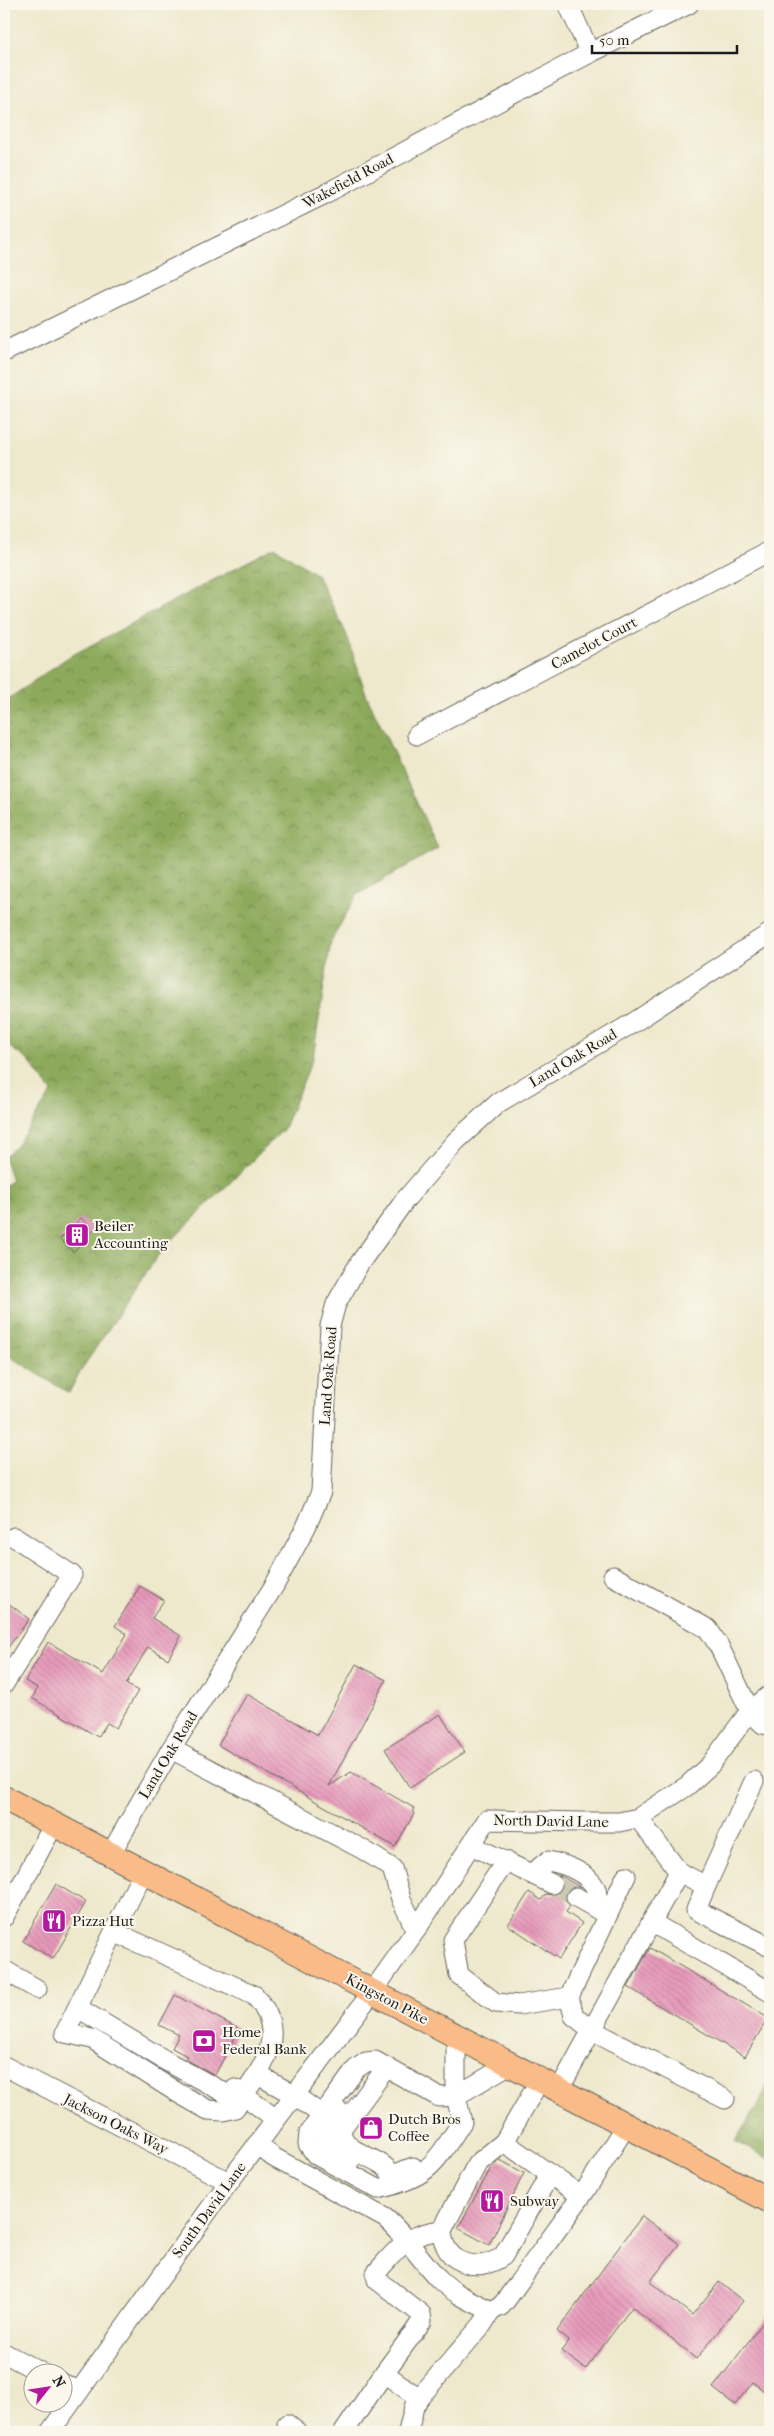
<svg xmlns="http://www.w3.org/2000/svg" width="774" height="2436" font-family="'IM FELL French Canon',serif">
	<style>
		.forest { fill: url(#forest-crowns); stroke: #54633c }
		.building { fill: url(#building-back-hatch) }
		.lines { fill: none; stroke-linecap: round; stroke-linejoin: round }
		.minor-tunnel { stroke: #cec9b2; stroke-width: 19; stroke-dasharray: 19 9; stroke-linecap: butt }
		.minor-casing { stroke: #66635a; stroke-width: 21 }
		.major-casing { stroke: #66635a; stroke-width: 26 }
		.minor { stroke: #fff; stroke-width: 19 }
		.major { stroke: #f9bc89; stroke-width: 24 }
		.labels { text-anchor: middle; stroke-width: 4; stroke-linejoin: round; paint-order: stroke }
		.street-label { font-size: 15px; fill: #1c1c1c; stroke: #fbf7ec }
		.poi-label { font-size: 15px; fill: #1c1c1c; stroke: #fbf7ec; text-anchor: start }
	</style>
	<defs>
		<pattern id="forest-crowns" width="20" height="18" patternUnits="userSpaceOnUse" patternTransform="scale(1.25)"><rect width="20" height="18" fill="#8daa5c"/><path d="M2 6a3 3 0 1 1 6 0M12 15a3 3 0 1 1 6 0" fill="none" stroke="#728a4b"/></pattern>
		<pattern id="building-back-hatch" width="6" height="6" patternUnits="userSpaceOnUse" patternTransform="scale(1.25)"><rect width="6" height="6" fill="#e699ba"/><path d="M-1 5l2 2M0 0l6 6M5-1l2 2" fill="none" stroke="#c5839f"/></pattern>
	</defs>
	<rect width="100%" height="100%" fill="#fbf7ec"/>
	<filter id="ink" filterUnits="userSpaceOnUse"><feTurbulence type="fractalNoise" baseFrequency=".02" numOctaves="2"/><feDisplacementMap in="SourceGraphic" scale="10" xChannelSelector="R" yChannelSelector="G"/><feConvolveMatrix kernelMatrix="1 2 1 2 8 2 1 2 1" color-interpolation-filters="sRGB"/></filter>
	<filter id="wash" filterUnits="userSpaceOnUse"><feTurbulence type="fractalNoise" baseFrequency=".0096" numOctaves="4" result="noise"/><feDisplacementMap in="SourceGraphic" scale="20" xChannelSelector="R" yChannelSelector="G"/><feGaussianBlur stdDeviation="1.12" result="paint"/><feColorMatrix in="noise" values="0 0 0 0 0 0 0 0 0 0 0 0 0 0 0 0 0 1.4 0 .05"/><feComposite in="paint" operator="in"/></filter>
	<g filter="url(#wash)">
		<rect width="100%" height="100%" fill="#eee8cc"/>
		<!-- forest -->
		<g class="forest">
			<polygon points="275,547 317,575 346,633 366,694 438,848 357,895 331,941 313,1058 283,1130 161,1251 79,1373 69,1393 4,1353 4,1186 12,1180 4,1157 16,1146 52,1092 28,1060 4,1043 4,702 67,658"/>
			<polygon points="770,2079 770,2159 735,2141 760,2102"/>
		</g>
		<g id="blocks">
			<!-- building -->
			<g class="building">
				<polygon points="81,1218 94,1230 73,1252 60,1239"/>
				<polygon points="140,1586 164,1600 152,1618 181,1636 168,1659 148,1647 126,1684 138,1691 116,1728 107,1723 98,1737 32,1698 38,1688 25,1681 48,1642 103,1674 127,1634 115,1626"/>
				<polygon points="4,1600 29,1619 4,1653"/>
				<polygon points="356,1664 386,1680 329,1786 351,1772 414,1808 414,1814 395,1847 218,1745 247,1694 318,1735"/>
				<polygon points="440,1714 465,1752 410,1788 385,1749"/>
				<polygon points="559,1875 580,1887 570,1888 565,1898 570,1906 566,1912 582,1923 559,1959 508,1925 529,1892 541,1900 546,1894 552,1895 559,1893 563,1884"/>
				<polygon points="56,1884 86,1902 53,1959 23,1941"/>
				<polygon points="650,1948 768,2018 745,2057 628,1987"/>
				<polygon points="175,1995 239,2029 215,2075 185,2059 187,2056 172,2048 179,2035 159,2025"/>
				<polygon points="500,2160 524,2173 489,2245 458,2228 491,2168"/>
				<polygon points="642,2216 679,2244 650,2282 692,2315 719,2282 743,2301 696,2359 632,2307 586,2369 561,2351 569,2341 557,2331"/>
				<polygon points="770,2313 770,2396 753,2382 735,2405 713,2388"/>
			</g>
		</g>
	</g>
	<g filter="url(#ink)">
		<use href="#blocks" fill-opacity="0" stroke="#66635a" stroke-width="1"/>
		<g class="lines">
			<!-- minor-tunnel -->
			<polyline class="minor-tunnel" points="552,1884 576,1897"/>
			<defs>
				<g id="minor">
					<polyline points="568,4 590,53"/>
					<polyline points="4,352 327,193 590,53 689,4"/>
					<polyline points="417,735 770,551"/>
					<polyline points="613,1576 708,1629 719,1646 750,1711 763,1724 770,1725"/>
					<polyline points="4,1684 72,1575 14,1537"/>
					<polyline points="171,1749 362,1849 392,1868 401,1899 416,1930"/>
					<polyline points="638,1818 679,1872"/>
					<polyline points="471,1845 552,1884"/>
					<polyline points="111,1853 171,1749 274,1586 306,1527 321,1492 330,1326 336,1304 359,1264 405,1200 456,1141 498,1103 636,1021 770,933"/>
					<polyline points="506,1861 453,1940 459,1975 496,2003 519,2005 569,1997"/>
					<path d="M532 1873 548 1861C564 1864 588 1872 596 1889 598 1894 597 1903 597 1909L607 1915"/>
					<polyline points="626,1876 569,1997 574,2016 592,2030 725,2099"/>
					<polyline points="706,1886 696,1910 768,1946"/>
					<polyline points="576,1897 597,1909"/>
					<polyline points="4,1917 54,1824"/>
					<polyline points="651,1922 770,1992"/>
					<path d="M114 1932 254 1995C292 2035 259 2072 235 2108L223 2111 208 2110 178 2093 92 2039 65 2033 144 1870"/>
					<polyline points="4,1970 37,1989"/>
					<polyline points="78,2008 168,2062 225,2093 243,2096"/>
					<path d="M456 2035V2096L462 2122C434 2164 430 2177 378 2189L316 2155 308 2144 309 2133 356 2069 366 2062 375 2061 439 2097 456 2096 510 2064"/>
					<polyline points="4,2066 229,2182"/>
					<path d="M386 2068 341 2129C342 2151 365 2153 381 2164 385 2166 389 2171 393 2175L413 2167"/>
					<polyline points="258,2075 294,2095 322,2115"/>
					<path d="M540 2080 504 2142 477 2164 442 2230C443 2264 478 2274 503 2256L550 2174"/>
					<polyline points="235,2089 276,2119"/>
					<polyline points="559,2090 679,1872 706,1886 754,1781"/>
					<path d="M339 2111C320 2136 322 2147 350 2162"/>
					<polyline points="504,2142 581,2196"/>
					<path d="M257 2144 273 2157 385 2218C407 2236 421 2262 441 2281 456 2295 473 2302 491 2311L501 2306 506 2300 585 2191 626 2126"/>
					<polyline points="4,2353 44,2374"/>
					<polyline points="62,2383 79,2391"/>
					<path d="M419 2398 384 2373 422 2321 421 2314 377 2280 376 2273C398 2248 406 2234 442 2230"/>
					<polyline points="287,2424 297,2432"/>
					<polyline points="50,2432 229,2182 373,1991 416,1930 487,1820 581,1822 619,1822 638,1818 687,1786 710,1765 750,1711 770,1695"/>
					<polyline points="344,2432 384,2373"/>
					<polyline points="408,2432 414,2407 419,2398 482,2325 491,2311"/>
				</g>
				<polyline id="major" points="4,1798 770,2201"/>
			</defs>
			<!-- minor casing -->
			<use href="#minor" class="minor-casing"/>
			<!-- major casing -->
			<use href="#major" class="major-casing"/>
			<!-- minor -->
			<use href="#minor" class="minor"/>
			<!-- major -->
			<use href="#major" class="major"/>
		</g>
	</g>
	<!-- icons -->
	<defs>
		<symbol id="building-square" viewBox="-11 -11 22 22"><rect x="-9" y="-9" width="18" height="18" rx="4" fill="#b5179e" stroke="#fbf7ec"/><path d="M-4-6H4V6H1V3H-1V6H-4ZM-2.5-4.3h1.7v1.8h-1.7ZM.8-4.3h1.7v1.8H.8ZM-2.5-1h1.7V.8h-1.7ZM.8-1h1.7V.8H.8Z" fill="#fff"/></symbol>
		<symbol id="restaurant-square" viewBox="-11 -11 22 22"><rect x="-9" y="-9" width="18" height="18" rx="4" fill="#b5179e" stroke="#fbf7ec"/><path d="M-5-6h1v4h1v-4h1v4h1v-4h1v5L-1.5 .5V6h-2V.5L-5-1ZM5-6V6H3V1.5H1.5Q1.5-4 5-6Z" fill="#fff"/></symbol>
		<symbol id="bank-square" viewBox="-11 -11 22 22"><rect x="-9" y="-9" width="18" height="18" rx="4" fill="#b5179e" stroke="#fbf7ec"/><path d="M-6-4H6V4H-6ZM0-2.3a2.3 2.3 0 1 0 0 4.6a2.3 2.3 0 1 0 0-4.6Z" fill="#fff"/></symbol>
		<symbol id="shop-square" viewBox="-11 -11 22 22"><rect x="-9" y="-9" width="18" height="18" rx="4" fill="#b5179e" stroke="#fbf7ec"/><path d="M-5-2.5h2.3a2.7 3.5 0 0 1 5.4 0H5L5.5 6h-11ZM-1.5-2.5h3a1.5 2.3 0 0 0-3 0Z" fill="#fff"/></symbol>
	</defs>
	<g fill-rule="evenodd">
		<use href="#building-square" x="63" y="1221" width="28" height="28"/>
		<use href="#restaurant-square" x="40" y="1907" width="28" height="28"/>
		<use href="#bank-square" x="190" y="2027" width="28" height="28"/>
		<use href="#shop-square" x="357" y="2114" width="28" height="28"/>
		<use href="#restaurant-square" x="478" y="2187" width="28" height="28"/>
	</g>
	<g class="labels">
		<!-- street labels -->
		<g class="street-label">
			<text transform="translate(348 181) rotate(-28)" y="5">Wakefield Road</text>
			<text transform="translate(594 643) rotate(-28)" y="5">Camelot Court</text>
			<text transform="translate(573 1058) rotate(-31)" y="5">Land Oak Road</text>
			<text transform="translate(328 1376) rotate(-86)" y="5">Land Oak Road</text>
			<text transform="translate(168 1755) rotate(-59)" y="5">Land Oak Road</text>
			<text transform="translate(551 1821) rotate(1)" y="5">North David Lane</text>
			<text transform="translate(387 1999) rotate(28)" y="5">Kingston Pike</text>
			<text transform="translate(116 2124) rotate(27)" y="5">Jackson Oaks Way</text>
			<text transform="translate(209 2210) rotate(-54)" y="5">South David Lane</text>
		</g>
		<!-- poi labels -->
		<g class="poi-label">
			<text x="94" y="1231">Beiler<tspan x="94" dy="17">Accounting</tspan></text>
			<text x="72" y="1926">Pizza Hut</text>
			<text x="222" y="2037">Home<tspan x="222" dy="17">Federal Bank</tspan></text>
			<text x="388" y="2124">Dutch Bros<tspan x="388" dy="17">Coffee</tspan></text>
			<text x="510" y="2206">Subway</text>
		</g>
	</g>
	<!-- margin -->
	<rect width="774" height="2436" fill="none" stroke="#fbf7ec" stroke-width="20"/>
	<!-- north arrow -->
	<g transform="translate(48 2388) rotate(60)"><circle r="24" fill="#fbf7ec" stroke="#a29f99"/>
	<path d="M0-4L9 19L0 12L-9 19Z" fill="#b5179e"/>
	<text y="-8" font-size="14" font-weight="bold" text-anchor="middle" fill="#1c1c1c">N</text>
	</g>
	<!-- scale -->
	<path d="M592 45v8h145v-8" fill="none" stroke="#1c1c1c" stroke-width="2.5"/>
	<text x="599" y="45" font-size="15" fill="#1c1c1c" stroke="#fbf7ec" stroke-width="4" paint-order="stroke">50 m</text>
</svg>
